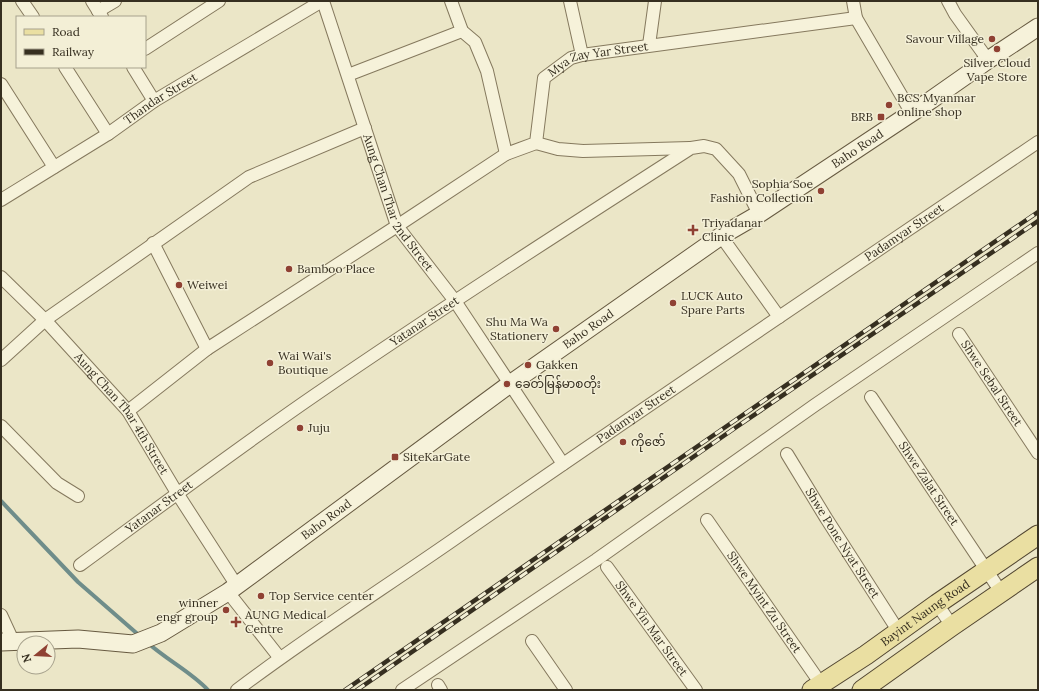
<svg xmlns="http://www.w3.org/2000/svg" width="1039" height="691" font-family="Lora,'Noto Sans Myanmar',serif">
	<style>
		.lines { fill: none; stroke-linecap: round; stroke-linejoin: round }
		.stream { stroke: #6f8d8a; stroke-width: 4 }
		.street-casing { stroke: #85795e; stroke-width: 14 }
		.secondary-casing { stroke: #675a41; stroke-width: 19 }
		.primary-casing { stroke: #534732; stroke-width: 21 }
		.street { stroke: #f6f2da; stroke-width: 12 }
		.secondary { stroke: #f6f2da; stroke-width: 17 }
		.primary { stroke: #eadfa2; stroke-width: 19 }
		.rail-casing { stroke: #362f20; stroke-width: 4.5 }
		.rail { stroke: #f3efd6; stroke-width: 3; stroke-dasharray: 9; stroke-linecap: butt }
		.poi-dot { fill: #8f4133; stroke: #f3efd6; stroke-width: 1.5 }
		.labels { text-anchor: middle; stroke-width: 3; stroke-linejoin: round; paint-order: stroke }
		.poi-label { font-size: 12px; fill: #362f20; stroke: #f3efd6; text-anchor: start }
		.street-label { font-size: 12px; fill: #362f20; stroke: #f3efd6 }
	</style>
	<rect width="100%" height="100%" fill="#ebe6c7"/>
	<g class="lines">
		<!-- stream -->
		<g class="stream">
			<polyline points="1,501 78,582 141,637"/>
			<path d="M148 643C167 660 191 672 208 690"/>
		</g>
		<defs>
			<g id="street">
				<polyline points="22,1 33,17"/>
				<polyline points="92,1 102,17"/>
				<path id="s1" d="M323 1 397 226 455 301 563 464"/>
				<polyline points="451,1 462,31 475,42 487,71 506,154"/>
				<polyline points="570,1 582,55"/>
				<polyline points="853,1 856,18 911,112"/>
				<polyline points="948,1 955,14 988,60"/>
				<polyline points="98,11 115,1"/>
				<polyline points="649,45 655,1"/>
				<polyline points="145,49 219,1"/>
				<polyline points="65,67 108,134"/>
				<polyline points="133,67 154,101"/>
				<polyline points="348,75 462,31"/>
				<polyline points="1,84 54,167"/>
				<polyline points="536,143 558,149 583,151 690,148"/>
				<path id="s2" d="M1 200 108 134 154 101 322 1"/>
				<polyline points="721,236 779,317"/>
				<polyline points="153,243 207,349"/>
				<path id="s3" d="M1 277 45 320 128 411 177 493 237 586"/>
				<path id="s4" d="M959 334 1038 453"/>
				<polyline points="1,360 45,320 249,177 365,128"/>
				<path id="s5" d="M871 397 1001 592"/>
				<path id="s6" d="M128 411 207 349 397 226 506 154 536 143 544 78 571 58 582 55 856 18"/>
				<polyline points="1,426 57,483 78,496"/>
				<path id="s7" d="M787 454 826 518 899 632"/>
				<path id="s8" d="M707 520 821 684"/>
				<path id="s9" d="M80 565C158 508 235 450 315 395 439 310 565 229 691 148L704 146 716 149 739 174 759 214"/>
				<path id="s10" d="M607 567 696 690"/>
				<polyline points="228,592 279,657"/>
				<polyline points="937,604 952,626"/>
				<polyline points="1,615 13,641"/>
				<polyline points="532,641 566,690"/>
				<polyline points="438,685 441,690"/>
				<path id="s11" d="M237 690C307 637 381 590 453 540 647 405 843 274 1038 142"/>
				<polyline points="402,690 596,560 815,405 1038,253"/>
			</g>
			<g id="secondary">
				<path id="s12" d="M1 642 78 639 133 644 161 633 228 592 510 384 721 236 759 214 931 100 988 60 1038 27"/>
			</g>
			<g id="primary">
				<path id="s13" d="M812 690 866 655 937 604 1038 535"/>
				<polyline points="862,690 952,626 1038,567"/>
			</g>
		</defs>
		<!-- street casing -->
		<use href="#street" class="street-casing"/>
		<!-- secondary casing -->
		<use href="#secondary" class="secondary-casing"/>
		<!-- primary casing -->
		<use href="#primary" class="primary-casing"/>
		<!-- street -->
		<use href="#street" class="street"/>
		<!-- secondary -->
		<use href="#secondary" class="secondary"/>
		<!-- primary -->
		<use href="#primary" class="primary"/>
		<defs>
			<g id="rail">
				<polyline points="345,690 737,419 1038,212"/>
				<polyline points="357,690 735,428 1038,221"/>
			</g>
		</defs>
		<!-- rail casing -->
		<use href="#rail" class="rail-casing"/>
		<!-- rail -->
		<use href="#rail" class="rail"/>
	</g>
	<!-- markers -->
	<g class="poi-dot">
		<circle cx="992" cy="39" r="4"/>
		<circle cx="997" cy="49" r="4"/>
		<circle cx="889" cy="105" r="4"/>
		<rect x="877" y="113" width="8" height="8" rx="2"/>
		<circle cx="821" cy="191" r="4"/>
		<path d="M691 224h4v4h4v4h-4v4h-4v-4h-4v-4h4z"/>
		<circle cx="289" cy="269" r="4"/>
		<circle cx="179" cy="285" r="4"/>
		<circle cx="673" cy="303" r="4"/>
		<circle cx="556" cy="329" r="4"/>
		<circle cx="270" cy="363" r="4"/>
		<circle cx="528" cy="365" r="4"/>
		<circle cx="507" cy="384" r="4"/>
		<circle cx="300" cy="428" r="4"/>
		<circle cx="623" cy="442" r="4"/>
		<rect x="391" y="453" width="8" height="8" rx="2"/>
		<circle cx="261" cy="596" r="4"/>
		<circle cx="226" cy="610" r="4"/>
		<path d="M234 616h4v4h4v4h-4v4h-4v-4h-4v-4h4z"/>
	</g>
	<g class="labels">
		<!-- poi labels -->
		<g class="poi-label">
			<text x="984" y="43" text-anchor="end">Savour Village</text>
			<text x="997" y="67" text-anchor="middle">Silver Cloud<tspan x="997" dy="14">Vape Store</tspan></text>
			<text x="897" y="102">BCS Myanmar<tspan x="897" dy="14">online shop</tspan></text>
			<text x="873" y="121" text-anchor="end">BRB</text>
			<text x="813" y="188" text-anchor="end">Sophia Soe<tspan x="813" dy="14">Fashion Collection</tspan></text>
			<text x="702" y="227">Triyadanar<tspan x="702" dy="14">Clinic</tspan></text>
			<text x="297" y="273">Bamboo Place</text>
			<text x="187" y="289">Weiwei</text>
			<text x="681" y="300">LUCK Auto<tspan x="681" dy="14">Spare Parts</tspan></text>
			<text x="548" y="326" text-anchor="end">Shu Ma Wa<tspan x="548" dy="14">Stationery</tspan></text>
			<text x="278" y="360">Wai Wai's<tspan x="278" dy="14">Boutique</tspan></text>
			<text x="536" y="369">Gakken</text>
			<text x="515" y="388">ခေတ်မြန်မာစတိုး</text>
			<text x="308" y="432">Juju</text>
			<text x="631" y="446">ကိုဇော်</text>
			<text x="403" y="461">SiteKarGate</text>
			<text x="269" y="600">Top Service center</text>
			<text x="218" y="607" text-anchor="end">winner<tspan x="218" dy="14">engr group</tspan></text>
			<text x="245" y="619">AUNG Medical<tspan x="245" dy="14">Centre</tspan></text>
		</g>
		<!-- street labels -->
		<g class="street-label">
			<text dy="4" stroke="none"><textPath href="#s6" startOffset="614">Mya Zay Yar Street</textPath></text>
			<text dy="4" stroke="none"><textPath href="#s2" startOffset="189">Thandar Street</textPath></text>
			<text dy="4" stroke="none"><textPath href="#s12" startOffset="1011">Baho Road</textPath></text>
			<text dy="4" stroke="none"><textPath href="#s1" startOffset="216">Aung Chan Thar 2nd Street</textPath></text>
			<text dy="4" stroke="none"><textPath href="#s11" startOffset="809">Padamyar Street</textPath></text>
			<text dy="4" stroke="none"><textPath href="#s9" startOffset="422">Yatanar Street</textPath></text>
			<text dy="4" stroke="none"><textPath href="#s12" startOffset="687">Baho Road</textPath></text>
			<text dy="4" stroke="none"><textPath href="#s4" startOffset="59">Shwe Sebal Street</textPath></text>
			<text dy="4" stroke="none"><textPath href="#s11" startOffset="485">Padamyar Street</textPath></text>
			<text dy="4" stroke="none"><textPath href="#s3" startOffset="183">Aung Chan Thar 4th Street</textPath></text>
			<text dy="4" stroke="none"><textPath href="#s5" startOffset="104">Shwe Zalat Street</textPath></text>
			<text dy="4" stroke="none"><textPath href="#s9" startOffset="98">Yatanar Street</textPath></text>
			<text dy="4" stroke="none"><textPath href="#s12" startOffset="363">Baho Road</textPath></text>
			<text dy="4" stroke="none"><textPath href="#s7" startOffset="105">Shwe Pone Nyat Street</textPath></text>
			<text dy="4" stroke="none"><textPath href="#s8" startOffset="100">Shwe Myint Zu Street</textPath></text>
			<text dy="4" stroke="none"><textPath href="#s13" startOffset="137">Bayint Naung Road</textPath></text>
			<text dy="4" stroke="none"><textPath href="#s10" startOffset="76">Shwe Yin Mar Street</textPath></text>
		</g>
	</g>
	<!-- border -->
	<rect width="1039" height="691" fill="none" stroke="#362f20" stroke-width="4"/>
	<!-- legend -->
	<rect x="16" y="16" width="130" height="52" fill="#f3efd6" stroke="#a7a28d"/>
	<rect x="24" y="29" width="20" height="6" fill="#eadfa2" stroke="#a7a28d"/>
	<text x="52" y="36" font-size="12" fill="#362f20">Road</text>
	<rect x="24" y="49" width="20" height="6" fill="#362f20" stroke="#a7a28d"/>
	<text x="52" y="56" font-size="12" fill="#362f20">Railway</text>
	<!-- north arrow -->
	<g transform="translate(36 655) rotate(252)"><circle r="19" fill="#f3efd6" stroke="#a7a28d"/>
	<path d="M0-3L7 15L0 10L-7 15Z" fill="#8f4133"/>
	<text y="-6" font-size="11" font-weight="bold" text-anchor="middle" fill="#362f20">N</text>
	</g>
</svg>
